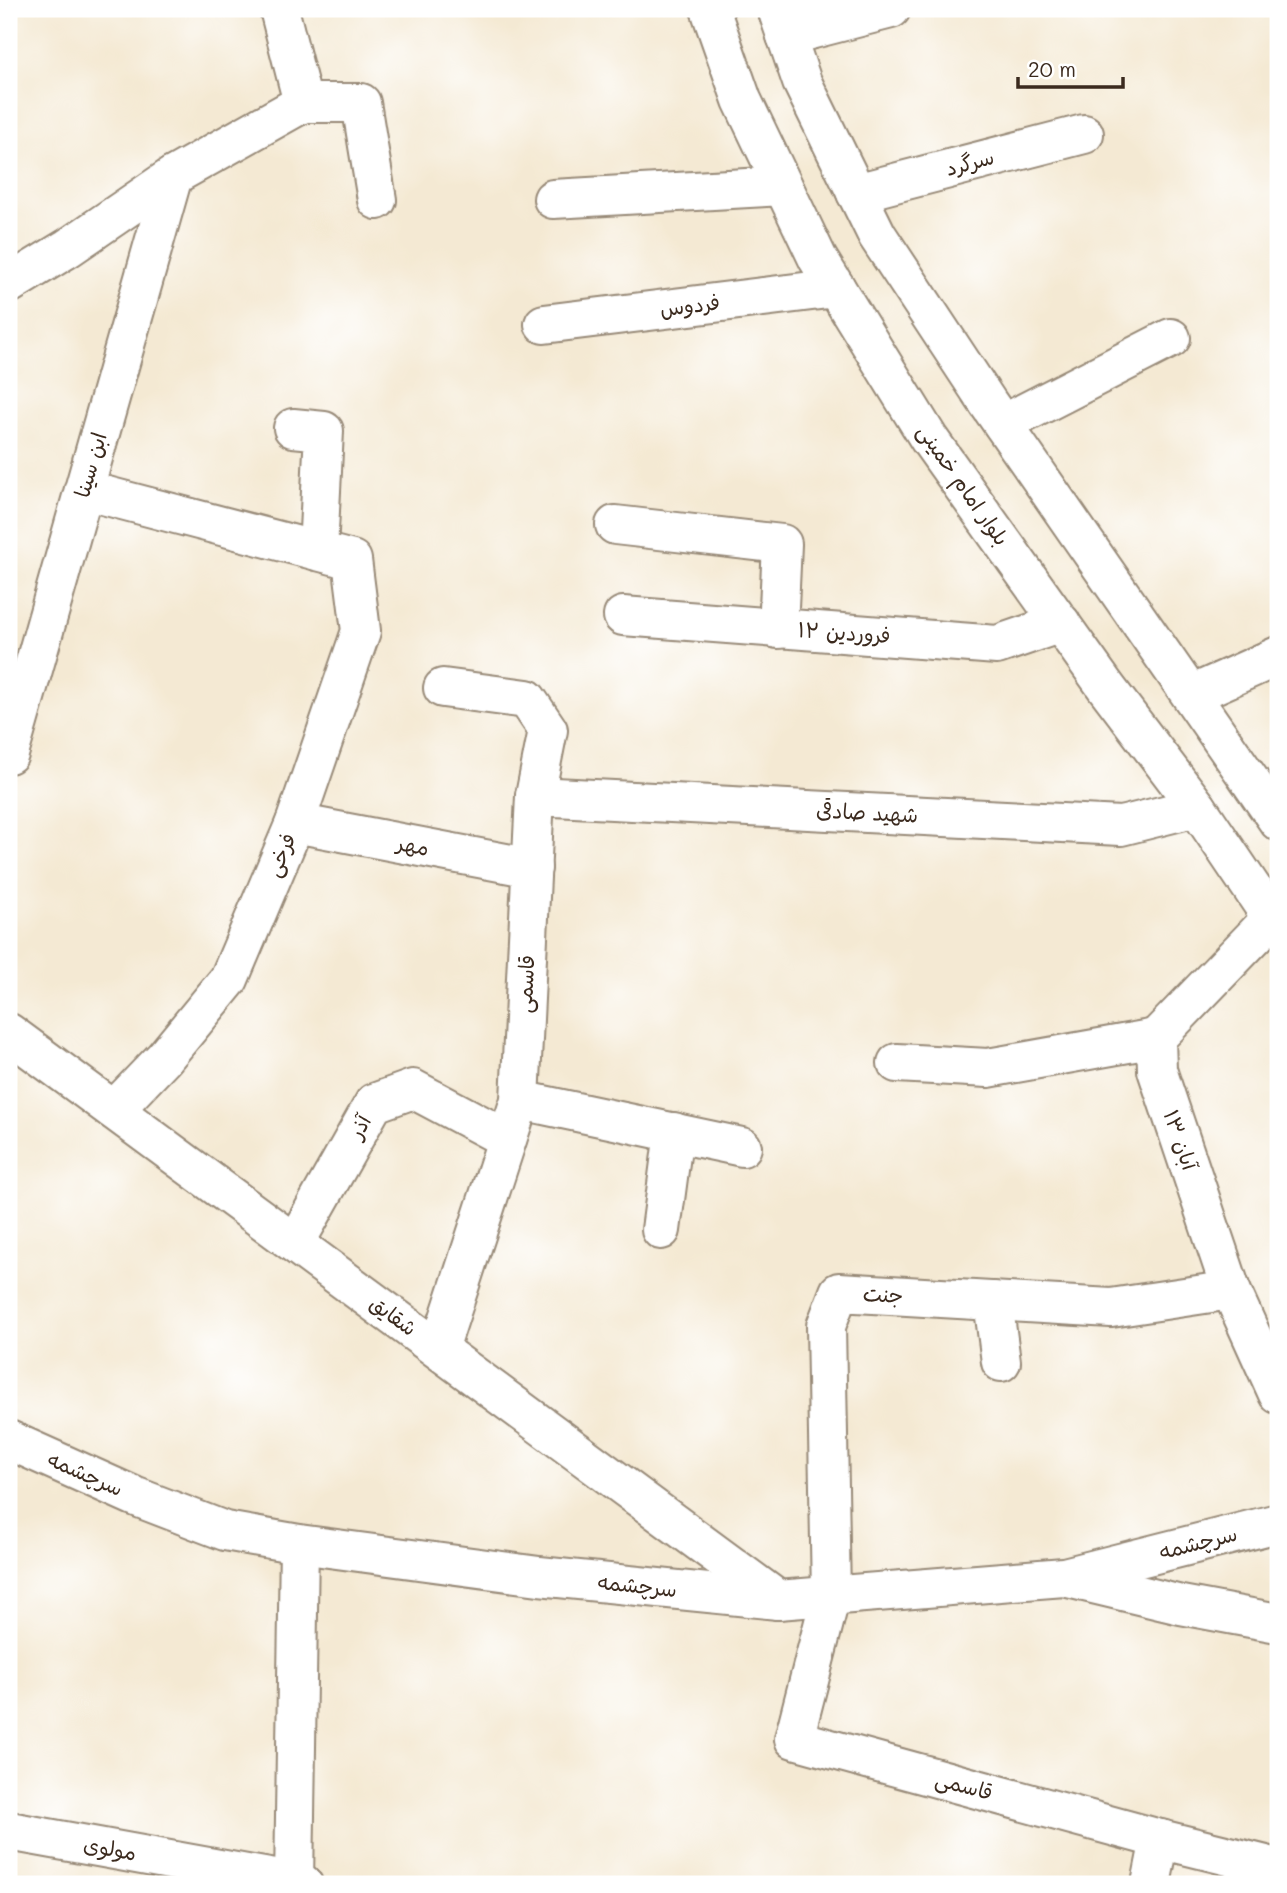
<svg xmlns="http://www.w3.org/2000/svg" width="1287" height="1893" font-family="Mali,'Playpen Sans Arabic',sans-serif">
	<style>
		.lines { fill: none; stroke-linecap: round; stroke-linejoin: round }
		.minor-casing { stroke: #988a78; stroke-width: 42 }
		.tertiary-casing { stroke: #988a78; stroke-width: 42 }
		.primary-casing { stroke: #988a78; stroke-width: 42 }
		.minor { stroke: #fff; stroke-width: 38 }
		.tertiary { stroke: #fff; stroke-width: 38 }
		.primary { stroke: #fff; stroke-width: 38 }
		.labels { text-anchor: middle; stroke-width: 5; stroke-linejoin: round; paint-order: stroke }
		.street-label { font-size: 21px; fill: #3b2a1e; stroke: #fff }
	</style>
	<rect width="100%" height="100%" fill="#fff"/>
	<filter id="ink" filterUnits="userSpaceOnUse"><feTurbulence type="fractalNoise" baseFrequency=".0143" numOctaves="2"/><feDisplacementMap in="SourceGraphic" scale="14" xChannelSelector="R" yChannelSelector="G"/><feConvolveMatrix kernelMatrix="1 2 1 2 8 2 1 2 1" color-interpolation-filters="sRGB"/></filter>
	<filter id="wash" filterUnits="userSpaceOnUse"><feTurbulence type="fractalNoise" baseFrequency=".00686" numOctaves="4" result="noise"/><feDisplacementMap in="SourceGraphic" scale="28" xChannelSelector="R" yChannelSelector="G"/><feGaussianBlur stdDeviation="1.57" result="paint"/><feColorMatrix in="noise" values="0 0 0 0 0 0 0 0 0 0 0 0 0 0 0 0 0 1.4 0 .05"/><feComposite in="paint" operator="in"/></filter>
	<g filter="url(#wash)">
		<rect width="100%" height="100%" fill="#f4e9d3"/>
	</g>
	<g filter="url(#ink)">
		<g class="lines">
			<defs>
				<g id="minor">
					<polyline points="279,9 303,103"/>
					<polyline points="786,36 891,9"/>
					<polyline points="856,193 1084,134"/>
					<polyline points="553,199 783,186"/>
					<polyline points="9,284 68,248 173,176 303,103 361,103 377,200"/>
					<polyline points="544,324 836,288"/>
					<polyline points="1003,424 1171,338"/>
					<polyline points="293,428 324,431 318,551"/>
					<polyline points="84,490 352,560 361,631 295,823 229,979 164,1058 114,1110"/>
					<polyline points="615,525 782,544 778,629"/>
					<polyline points="623,616 997,645 1061,623"/>
					<polyline points="1191,695 1278,656"/>
					<polyline points="9,754 173,176"/>
					<polyline points="535,796 1121,826 1197,807"/>
					<polyline points="295,823 532,868"/>
					<polyline points="1272,918 1156,1038 1157,1070 1231,1290 1278,1394"/>
					<polyline points="9,1033 778,1600"/>
					<polyline points="897,1063 988,1068 1156,1038"/>
					<polyline points="520,1100 742,1147"/>
					<polyline points="661,1230 674,1132"/>
					<polyline points="295,1243 374,1103 413,1089 507,1139"/>
					<polyline points="1231,1290 1111,1308 839,1292 826,1326 831,1595 794,1739 1160,1839 1278,1868"/>
					<polyline points="993,1301 1001,1362"/>
					<polyline points="439,1349 520,1100 535,796 548,730 527,699 443,688"/>
					<polyline points="1064,1577 1181,1605 1278,1623"/>
					<polyline points="9,1831 303,1884"/>
					<polyline points="294,1884 299,1544"/>
					<polyline points="1151,1884 1160,1839"/>
				</g>
				<polyline id="tertiary" points="9,1440 134,1496 225,1531 299,1544 539,1576 778,1600 1064,1577 1278,1523"/>
				<g id="primary">
					<polyline points="710,9 742,100 818,259 929,439 1106,687 1197,807 1278,927"/>
					<polyline points="777,9 802,82 877,235 988,403 1278,821"/>
				</g>
			</defs>
			<!-- minor casing -->
			<use href="#minor" class="minor-casing"/>
			<!-- tertiary casing -->
			<use href="#tertiary" class="tertiary-casing"/>
			<!-- primary casing -->
			<use href="#primary" class="primary-casing"/>
			<!-- minor -->
			<use href="#minor" class="minor"/>
			<!-- tertiary -->
			<use href="#tertiary" class="tertiary"/>
			<!-- primary -->
			<use href="#primary" class="primary"/>
		</g>
	</g>
	<g class="labels">
		<!-- street labels -->
		<g class="street-label">
			<text transform="translate(970 163) rotate(-15)" y="7">سرگرد</text>
			<text transform="translate(690 306) rotate(-7)" y="7">فردوس</text>
			<text transform="translate(91 465) rotate(-74)" y="7">ابن سینا</text>
			<text transform="translate(963 485) rotate(55)" y="7">بلوار امام خمینی</text>
			<text transform="translate(844 633) rotate(4)" y="7">۱۲ فروردین</text>
			<text transform="translate(867 813) rotate(3)" y="7">شهید صادقی</text>
			<text transform="translate(413 846) rotate(11)" y="7">مهر</text>
			<text transform="translate(281 855) rotate(-67)" y="7">فرخی</text>
			<text transform="translate(526 984) rotate(-87)" y="7">قاسمی</text>
			<text transform="translate(360 1127) rotate(-61)" y="7">آذر</text>
			<text transform="translate(1180 1140) rotate(71)" y="7">۱۳ آبان</text>
			<text transform="translate(883 1295) rotate(3)" y="7">جنت</text>
			<text transform="translate(393 1316) rotate(36)" y="7">شقایق</text>
			<text transform="translate(85 1474) rotate(24)" y="7">سرچشمه</text>
			<text transform="translate(1198 1543) rotate(-14)" y="7">سرچشمه</text>
			<text transform="translate(637 1586) rotate(6)" y="7">سرچشمه</text>
			<text transform="translate(964 1786) rotate(15)" y="7">قاسمی</text>
			<text transform="translate(110 1849) rotate(10)" y="7">مولوی</text>
		</g>
	</g>
	<!-- margin -->
	<rect width="1287" height="1893" fill="none" stroke="#fff" stroke-width="35"/>
	<!-- scale -->
	<path d="M1018 77v10h105v-10" fill="none" stroke="#3b2a1e" stroke-width="3.5"/>
	<text x="1028" y="77" font-size="21" fill="#3b2a1e" stroke="#ffffff" stroke-width="5" paint-order="stroke">20 m</text>
</svg>
